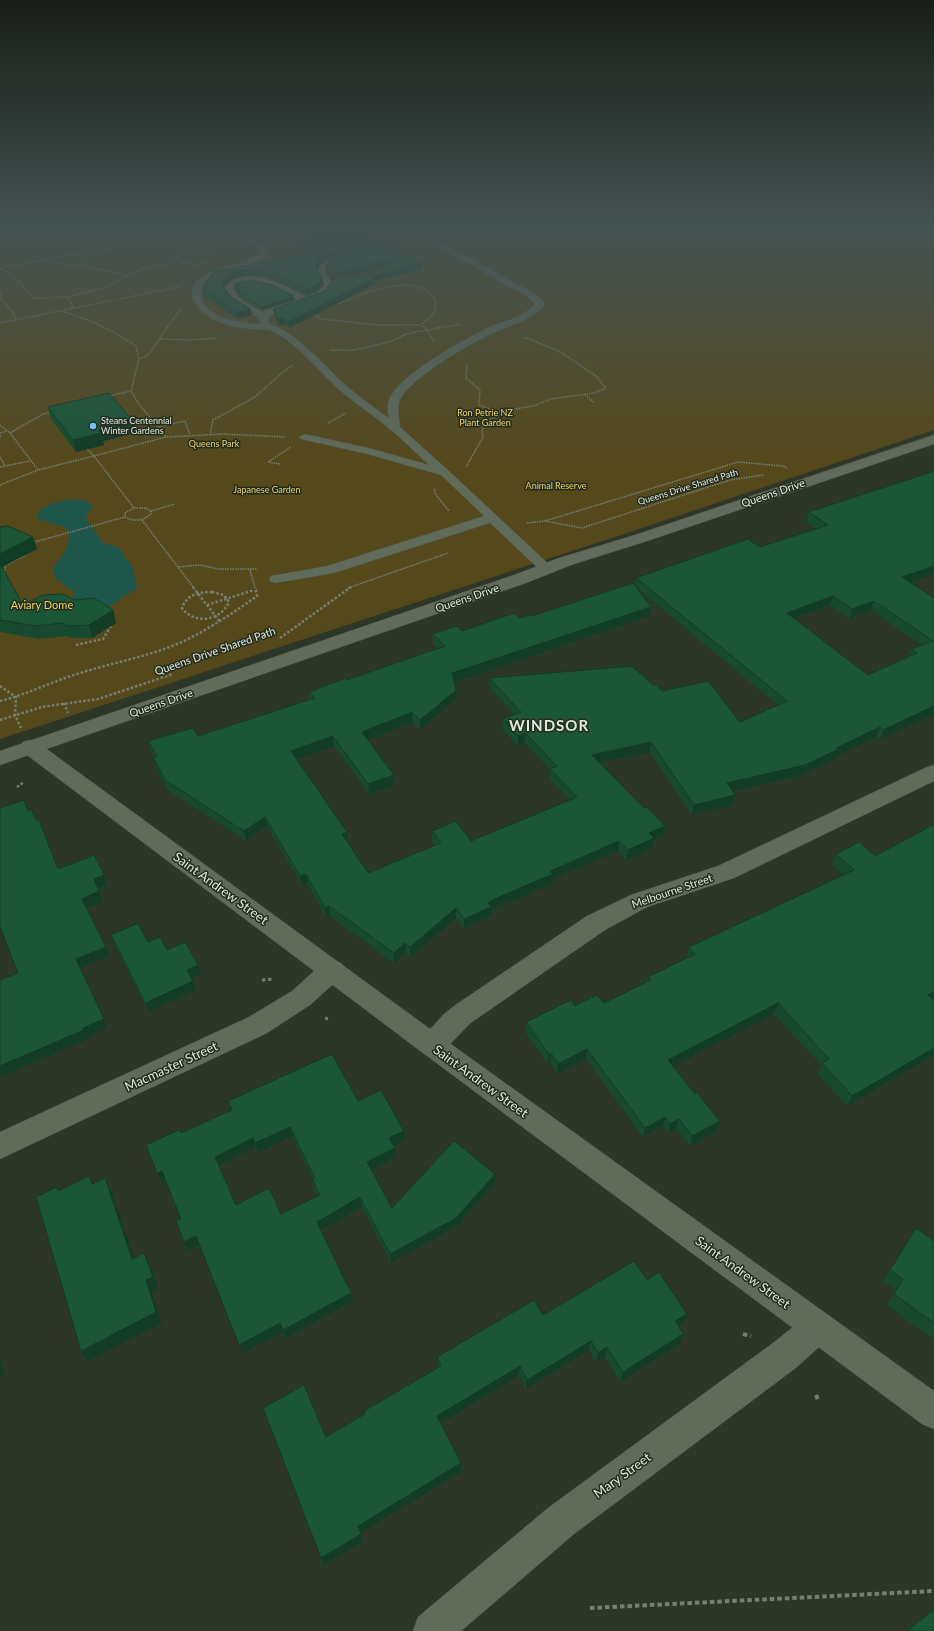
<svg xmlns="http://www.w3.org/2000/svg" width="934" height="1631" viewBox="0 0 934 1631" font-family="Lato,sans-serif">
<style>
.green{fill:#55491c}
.water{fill:#1f564b}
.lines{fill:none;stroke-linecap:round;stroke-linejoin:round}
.service-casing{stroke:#4a5346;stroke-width:1}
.minor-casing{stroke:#4a5346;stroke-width:1}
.tertiary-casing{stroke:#4a5346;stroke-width:1}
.secondary-casing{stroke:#4a5346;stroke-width:1}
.path-far3{stroke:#757f72;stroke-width:1.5;stroke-dasharray:1.5 1;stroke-linecap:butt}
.path-far2{stroke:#757f72;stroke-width:2.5;stroke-dasharray:2.5 2;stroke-linecap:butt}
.path-far1{stroke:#757f72;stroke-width:3;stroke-dasharray:3.5 2.5;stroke-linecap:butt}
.path{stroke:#757f72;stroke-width:4;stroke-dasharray:4.5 3;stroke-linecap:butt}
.service{fill:#606b5a;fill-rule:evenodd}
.minor{fill:#606b5a;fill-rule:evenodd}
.tertiary{fill:#606b5a;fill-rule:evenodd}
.secondary{fill:#606b5a;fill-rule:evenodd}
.wall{fill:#174a2f;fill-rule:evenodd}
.shaded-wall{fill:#133c26}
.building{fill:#1b5637;stroke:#133c26;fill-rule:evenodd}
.poi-dot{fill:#73c1f5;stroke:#232d1e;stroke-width:1.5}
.labels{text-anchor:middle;stroke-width:3;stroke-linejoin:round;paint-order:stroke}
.far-park-label{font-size:9px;fill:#eed165;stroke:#232d1e}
.far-poi-label{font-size:9px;fill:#e1e8de;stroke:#232d1e;text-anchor:start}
.far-street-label{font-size:9px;fill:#e1e8de;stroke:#232d1e}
.street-label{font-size:11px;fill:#e1e8de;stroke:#232d1e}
.park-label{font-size:11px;fill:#eed165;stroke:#232d1e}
.near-street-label{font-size:13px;fill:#e1e8de;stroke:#232d1e}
.district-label{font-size:15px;font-weight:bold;letter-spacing:1px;fill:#e1e8de;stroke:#232d1e}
</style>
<rect width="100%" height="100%" fill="#2c3728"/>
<path class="green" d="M0,230H934V430L621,535L0,739Z"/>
<path class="water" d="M66,500H83L93,506L85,517L103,543L118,547L133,568L137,588L106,609L72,602L74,592L55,578L53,567L66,550L70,535L65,527L38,519L37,512L48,505Z"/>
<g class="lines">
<defs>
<path id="service" d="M407,230H417L534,293L546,304C533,320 513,324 496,332C474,341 405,380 399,403C397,410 400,420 400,427L449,471L553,568L551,571H541L490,523L334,573L276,583L271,582L269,579L271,576L327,566L484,516L441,475L367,454L301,439L299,437L305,434L373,449L429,465C416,453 404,441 391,430C373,415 353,402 336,387C318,370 294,341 272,331C267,329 259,330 254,329C234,328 216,324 200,310C196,306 191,298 192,292C193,268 243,268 259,252L257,247L244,242V238H250L264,244L267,252C253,270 227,271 207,280C202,285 200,289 201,296C207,320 240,323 260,324L259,318L233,302L226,294L224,288C243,263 286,285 306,297L317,293L325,285L317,273C319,258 337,259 349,255L352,256L353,258L352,260L328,266L325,273L333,285C323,304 294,306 275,313L269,316L268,320L270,325C291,327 326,367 342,382C357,395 373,407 389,418C388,414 387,407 388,403C395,376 462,341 487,328C498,323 513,320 523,313C528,311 532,307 535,304L528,297ZM253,282L273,287L298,300L277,306L262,312C252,307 236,299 233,288L241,284Z"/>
<path id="minor" d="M934,765V781L734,878L647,907L605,930L472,1022C463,1029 441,1057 432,1056C429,1056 425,1054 423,1053L419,1045L423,1037L444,1014L454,1006L587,916L631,895L718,866L927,767Z
M332,960L341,963L345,970L341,977L310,1005L267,1033L0,1159V1132L249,1017L292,991L323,963Z
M818,1311L829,1316L834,1327L829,1338L797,1367L574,1534L461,1631H413L418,1617L548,1508L773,1343L807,1316Z"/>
<path id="tertiary" d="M30,740L37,742L441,1037L934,1391V1429L922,1424L423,1053L23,752L20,747L23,742Z"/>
<path id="secondary" d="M934,435V444L647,541L571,565L526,583L0,765V751L514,575L559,558L635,535Z"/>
</defs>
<use href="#service" class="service-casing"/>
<use href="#minor" class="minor-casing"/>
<use href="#tertiary" class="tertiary-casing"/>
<use href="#secondary" class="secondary-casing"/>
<path class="path-far3" d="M189,234L231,238
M0,242L63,230
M188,251H206L214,256C205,266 188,266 176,260V257Z
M207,251L231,244
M73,255L87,259L85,265
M44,259L60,264L85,265L96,269L127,275L148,267L177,261
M0,268L83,252L152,243L189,234L173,230
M0,269L13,275L34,298L67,297
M0,293L2,299L0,300
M2,299L18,320
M74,308L67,297L107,287L127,275
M61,311C89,319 112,330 136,346L139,359L131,391L139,404L166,437
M315,315L321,319L378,325H421
M0,323L178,287
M160,339L189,340L217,338
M434,341L427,330L461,324
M330,350H353L373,346L392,341L406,334L427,330L421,325C428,319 439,311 435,300C421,269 359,295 338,304
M139,359L148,355L181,308
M585,395L595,403
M109,396L131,391
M487,421L498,415L497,412L533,406L551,399L594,393L604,389L605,387L596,376L559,351L524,337
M328,423L346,413
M0,425L10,433L38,470L94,456L134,508
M158,427L185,421L190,435
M0,433L7,431
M10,433L43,414L52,412
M0,435V438
M210,435L213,420L255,397L283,372L293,365
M87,449L94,456L166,437L223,434L285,437
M0,457L5,466
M280,464L268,462L291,447
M0,467L30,461
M466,467L483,437L482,431L490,409L479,405L480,390L466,378L467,364
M0,485L38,470
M434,489L436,495L449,511
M134,508H146L151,511V514C143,521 134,522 125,517V513Z
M151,511L175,504
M142,520L194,588
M545,521L738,462L783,466L787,468
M527,523L545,521L582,528L730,480L764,475
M31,543L125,517
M178,567L200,565L218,569H257
M250,570L255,588
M4,573L6,565L26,555V553
M348,588L448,553"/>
<path class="path-far2" d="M193,587L220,622
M212,592L224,595L229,602C221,621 194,625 182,608C187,594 199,592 212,592Z
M207,605L254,590
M280,638L351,587
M76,645L103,639L112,624
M0,686L16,697L15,715L21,728
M0,701C25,695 49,683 74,675C110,663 148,657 182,642C209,629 233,613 257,596L255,587
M64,703L68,713
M0,720L42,707L98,699L173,674
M17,787L24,782"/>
<path class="path-far1" d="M262,980L273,979
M326,1017L327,1020"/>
<path class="path" d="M743,1334L751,1336
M816,1395L818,1400
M590,1608L934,1591"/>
<use href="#service" class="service"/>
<use href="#minor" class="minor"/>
<use href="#tertiary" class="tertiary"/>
<use href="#secondary" class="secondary"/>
</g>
<path class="wall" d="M330,230L422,263V269L375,281V284L289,328L285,324L279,325L274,315L273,309L394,267L391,266L332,280L327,273L326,267L351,256L349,254L329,258L320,264L317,270L323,279V285L316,292L306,295L288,286L265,277L253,275L242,276L231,280L224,288L231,297L252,315L238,319L204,296L203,289L212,273L315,253L298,247L297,241Z
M234,285L294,296V300L262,310L242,298L235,289Z
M48,407L136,433L103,441L104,445L76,452L51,419Z
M934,471L910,582L934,598V714L880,740L876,737L837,756L836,759L802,775L732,791L735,795L733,805L692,815L650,752L600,763L644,808L665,826L664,836L654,840L652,848L626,860L618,851L553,879V884L501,906L491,911V916L464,928L456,918L411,957L406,953L394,963L330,916L326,917L307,883L302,885L267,826L246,841L168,790L156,767L153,757H154L151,751L148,741L198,736L310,699L309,692L347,680L438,649L433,644V634L462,631L532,616L635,587L636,578L760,547L817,529L806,522L809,512ZM637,588L778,705L740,722L662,691L654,686L489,678V687L514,714L503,719L502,729L518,746L525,743L550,770V779L570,800L471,841L432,831V841L436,845L368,873L348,842L297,759L334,746L369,794L394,785L368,740L413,722L420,730L456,699V690L454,682L650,616ZM830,605L849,619L871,610L922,645L911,649L908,657L868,675L794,619Z
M0,527L33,537L37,549L2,567L23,605L75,600L113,610L116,623L92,638H71L67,636L39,639L0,632Z
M859,842L934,1055L847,1106L818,1074L821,1065L774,1014L673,1066L695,1094L720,1121L717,1131L690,1146L676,1129L668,1133L663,1126L643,1137L586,1059L557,1074L550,1063L548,1064L525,1032L526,1022L575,1006L604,1003L647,982L648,977L687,958V957L689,947L844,875L832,864L836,854Z
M111,935L148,942L167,950L201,974L192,978L196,990L148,1012L114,944Z
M228,1101H358L404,1131L405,1140L394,1146L395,1148L396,1157L372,1170L392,1208L495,1183L456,1227L391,1263L362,1207L321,1230L351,1293L353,1301L286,1338L283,1332L242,1353L199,1245L187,1251L181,1219L165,1180L161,1182L181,1133L231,1111ZM292,1136L313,1179H312L314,1189L318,1196L281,1214L236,1205L219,1166L255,1147L258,1153Z
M916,1228L934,1241V1340L887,1305L896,1290L883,1281Z
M647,1280L683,1324L678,1327L680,1344L620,1382L605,1357L596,1362L589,1350L526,1389L519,1375L441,1423L461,1463V1472L360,1533L363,1541L324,1565L326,1437L364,1415V1411L438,1368L437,1357L543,1315Z
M934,1608V1631H906Z"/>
<path class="shaded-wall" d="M348,248L349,254L329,258L320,264L316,273L315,266L319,257L328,252Z
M390,259L391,266L332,280L331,274Z
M422,263V269L375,281V284L289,328L288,322L371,276Z
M241,270L242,276L231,280L223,288L222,282L230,273Z
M323,279V285L316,292L306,295V289Z
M294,296V300L262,310V307Z
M251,309L252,315L238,319L237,312Z
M284,318L285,324L279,325L278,319Z
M133,421L136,433L103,441L104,445L76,452L73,440L99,430Z
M33,537L37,549L0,568V554Z
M934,566V574L899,587L902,577Z
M833,596L830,605L784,622L787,613Z
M874,601L871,610L849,619L852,609Z
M651,607L650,616L452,683V673Z
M113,610L116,623L92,638L89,625Z
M456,690V699L420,730V720Z
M934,706V714L880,740L883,730Z
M412,712L413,722L363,742L362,732Z
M880,727L876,737L837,756L836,759L802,775L725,793L727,783L836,748Z
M525,733V743L518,746V736Z
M333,736L334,746L293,761L291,751Z
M651,742L650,752L591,765L592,755Z
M394,775V785L369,794L368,784Z
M735,795L733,805L692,815L694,805Z
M265,817L267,826L246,841L244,831Z
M665,826L664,836L654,840L652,848L626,860L628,850L649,833Z
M347,832L348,842L342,834Z
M619,841L618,851L553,879V884L501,906L491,911V916L464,928V919L488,903L550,871Z
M306,874L307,883L302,885L300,876Z
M104,875L107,885L97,889L94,879Z
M99,891L103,901L86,908L82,899Z
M329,906L330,916L326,917L325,908Z
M456,908V918L411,957L410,947Z
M405,943L406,953L394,963V953Z
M106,947L109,956L80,968L76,959Z
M198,965L201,974L190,979L187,970Z
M193,981L196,990L148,1012L145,1003Z
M934,992V1000L928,995Z
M778,1003L774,1014L666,1070L668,1060Z
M104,1019L107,1028L87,1037L83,1028Z
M84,1030L88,1039L0,1077V1066Z
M934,1048V1055L847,1106L852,1096Z
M587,1049L586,1059L557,1074L558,1064Z
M551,1053L550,1063L548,1064L549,1054Z
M665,1117L663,1126L643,1137L645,1128Z
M679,1119L676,1129L668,1133L670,1124Z
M720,1121L717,1131L690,1146L692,1136Z
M290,1127L292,1136L258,1153L255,1143Z
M404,1131L405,1140L390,1148L389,1138Z
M253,1138L255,1147L218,1166L215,1157Z
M395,1148L396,1157L369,1171L367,1162Z
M162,1171L166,1180L161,1182L157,1173Z
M495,1174V1183L456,1227L391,1263L390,1254Z
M105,1178L111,1191L138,1270L132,1259Z
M360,1197L362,1207L319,1231L317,1222Z
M196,1236L199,1245L187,1251L184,1242Z
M144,1253L150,1264L158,1288L151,1291L162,1323L88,1361L81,1351L146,1280Z
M351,1293L353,1301L286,1338L283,1330Z
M687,1314L683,1324L671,1331L675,1321Z
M280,1323L283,1332L242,1353L239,1345Z
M683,1334L680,1344L620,1382L623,1372Z
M591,1341L589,1350L526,1389L527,1380Z
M607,1347L605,1357L596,1362L598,1353Z
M0,1355L5,1375L0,1377Z
M520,1366L519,1375L438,1425L437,1416Z
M461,1463V1472L360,1533L358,1526Z
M361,1534L363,1541L324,1565L321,1558Z"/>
<path class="building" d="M330,230H347L361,235L366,234L422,263L371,276L375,278L288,322L284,318L278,319L273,309L323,292L332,282L394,267L396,265L395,261L390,259L331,274L326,267L329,261L352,255L354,252L348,248L328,252L319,257L315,266L323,279L316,285L306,289L287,279L264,271L252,269L241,270L230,273L222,282L224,289L231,297L251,309L237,312L203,289L212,273L222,270L326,251L297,241Z
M252,280L272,285L294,296L262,307L241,294L234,285L241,282Z
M109,393L133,421L99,430L101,433L73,440L48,407Z
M934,471V566L902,577L934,598V706L883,730L880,727L836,748L839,749L805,765L727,783L735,795L694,805L651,742L592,755L644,808L647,807L665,826L649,833L654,838L628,850L619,841L550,871L553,874L501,896L488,903L491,907L464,919L456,908L410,947L405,943L394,953L329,906L325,908L306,874L300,876L265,817L244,831L165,780L153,757L157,756L148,741L193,728L198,736L315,698L309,692L346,678L347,680L445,646L433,634L457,626L462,631L514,613L519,618L530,615L532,616L633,583L651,607L452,673L456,690L420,720L412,712L362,732L394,775L368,784L333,736L291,751L347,832L342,834L368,873L441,843L432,831L456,821L471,841L577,797L550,769L557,766L525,733L518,736L503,719L521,712L489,678L632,666L654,686L656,685L662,691L708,681L740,722L787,701L636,578L748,539L760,547L828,525L809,512ZM833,596L852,609L874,601L933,641L911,649L917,653L868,675L787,613Z
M8,526L33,537L0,554V527Z
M0,563L23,605L43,595L63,594L75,600L94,598L113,610L89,625L67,626L63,623L35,626L0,620Z
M24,800L28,811L31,809L36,820H39L58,869L94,855L104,875L94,879L99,891L82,899L106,947L76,959L104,1019L83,1028L84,1030L0,1066V980L18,973L0,927V808Z
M933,825L934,826V992L928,995L934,1000V1048L852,1096L822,1063L829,1059L778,1003L668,1060L695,1094L697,1093L720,1121L692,1136L679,1119L670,1124L665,1117L645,1128L587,1049L558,1064L551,1053L549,1054L526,1022L571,1000L575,1006L597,995L604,1003L651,980L648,977L695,954L689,947L854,870L836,854L859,842L875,856Z
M138,923L148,942L160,937L167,950L185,942L198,965L187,970L193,981L145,1003L111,935Z
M332,1054L358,1101L381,1090L404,1131L389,1138L395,1148L367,1162L392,1208L454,1141L495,1174L456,1218L390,1254L360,1197L317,1222L351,1293L283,1330L280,1323L239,1345L196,1236L184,1242L176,1221L181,1219L162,1171L157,1173L146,1145L179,1130L181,1133L232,1110L228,1101ZM290,1127L315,1178L312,1179L320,1195L281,1214L269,1188L236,1205L215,1157L253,1138L255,1143Z
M89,1176L92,1184L105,1178L132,1259L144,1253L153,1277L146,1280L156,1312L81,1351L36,1197L57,1187L58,1191Z
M916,1228L934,1241V1323L894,1294L903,1279L890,1270Z
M634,1261L647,1280L659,1272L687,1314L675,1321L683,1334L623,1372L607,1347L598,1353L591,1341L527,1380L520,1366L437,1416L461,1463L358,1526L361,1534L321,1558L263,1408L304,1385L326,1437L365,1414L364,1411L441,1366L437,1357L534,1300L543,1315Z
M934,1610V1631H907Z"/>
<linearGradient id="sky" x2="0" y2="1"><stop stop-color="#181e16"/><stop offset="0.5" stop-color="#455353"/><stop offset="1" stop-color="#455353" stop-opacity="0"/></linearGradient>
<rect width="934" height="458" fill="url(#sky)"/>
<circle class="poi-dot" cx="93" cy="426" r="4"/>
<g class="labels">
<g class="far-park-label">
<text x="485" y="416">Ron Petrie NZ<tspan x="485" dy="10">Plant Garden</tspan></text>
<text x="214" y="447">Queens Park</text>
<text x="556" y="489">Animal Reserve</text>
<text x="267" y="493">Japanese Garden</text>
</g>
<g class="far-poi-label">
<text x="101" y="424">Steans Centennial<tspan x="101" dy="10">Winter Gardens</tspan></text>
</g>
<g class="far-street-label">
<text transform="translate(688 487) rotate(-17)" y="3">Queens Drive Shared Path</text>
</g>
<g class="street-label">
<text transform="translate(773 493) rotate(-19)" y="4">Queens Drive</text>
<text transform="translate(467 598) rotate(-19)" y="4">Queens Drive</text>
<text transform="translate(215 651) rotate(-19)" y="4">Queens Drive Shared Path</text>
<text transform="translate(161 703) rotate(-19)" y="4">Queens Drive</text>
<text transform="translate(672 891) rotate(-19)" y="4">Melbourne Street</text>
</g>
<g class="park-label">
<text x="42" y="609">Aviary Dome</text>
</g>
<g class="near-street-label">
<text transform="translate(221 888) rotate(36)" y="5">Saint Andrew Street</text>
<text transform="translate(171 1066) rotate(-25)" y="5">Macmaster Street</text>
<text transform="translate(481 1081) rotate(36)" y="5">Saint Andrew Street</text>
<text transform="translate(743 1272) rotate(36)" y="5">Saint Andrew Street</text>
<text transform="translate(622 1475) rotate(-36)" y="5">Mary Street</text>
</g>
<g class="district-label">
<text x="549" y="731">WINDSOR</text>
</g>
</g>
</svg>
